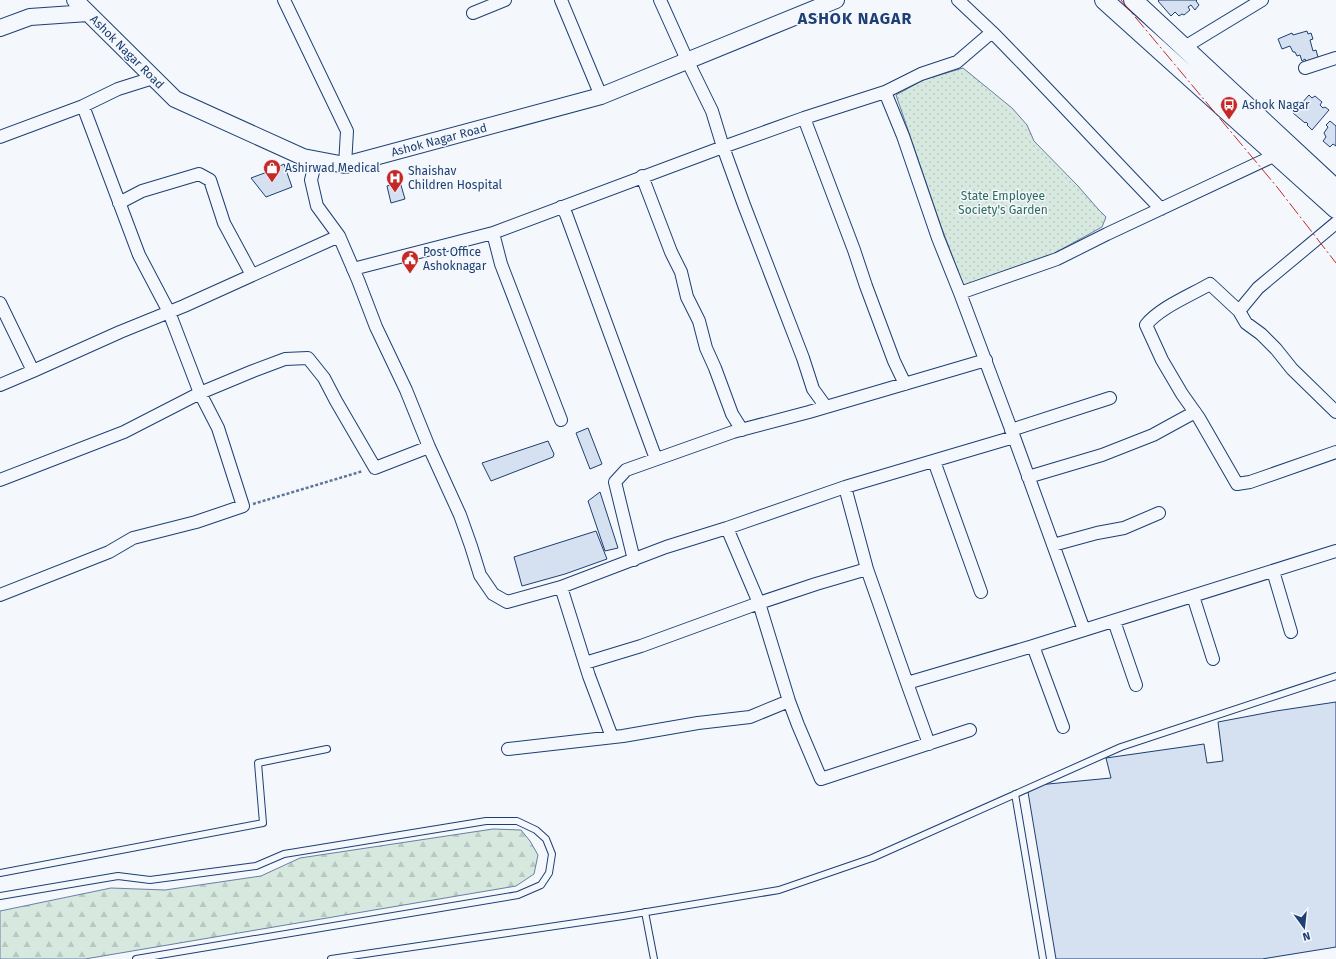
<svg xmlns="http://www.w3.org/2000/svg" width="1336" height="959" viewBox="0 0 1336 959" font-family="'Fira Sans',sans-serif">
<style>
.grass{fill:url(#grass-dots);stroke:#687fa3}
.forest{fill:url(#forest-firs);stroke:#687fa3}
.building{fill:#d5e0f0;stroke:#1d3f73}
.lines{fill:none;stroke-linecap:round;stroke-linejoin:round}
.lane-casing{stroke:#1d3f73;stroke-width:8}
.street-casing{stroke:#1d3f73;stroke-width:14}
.secondary-casing{stroke:#1d3f73;stroke-width:18}
.primary-casing{stroke:#1d3f73;stroke-width:20}
.path{stroke:#5e769c;stroke-width:2.5;stroke-dasharray:3 2;stroke-linecap:butt}
.lane{stroke:#f4f7fb;stroke-width:6}
.street{stroke:#f4f7fb;stroke-width:12}
.secondary{stroke:#f4f7fb;stroke-width:16}
.primary{stroke:#f4f7fb;stroke-width:18}
.power{stroke:#c62828;stroke-width:1;stroke-dasharray:14 3 2 3;stroke-linecap:butt}
.labels{text-anchor:middle;stroke-width:3;stroke-linejoin:round;paint-order:stroke}
.street-label{font-size:12px;fill:#1d3f73;stroke:#f4f7fb}
.poi-label{font-size:12px;fill:#1d3f73;stroke:#f4f7fb;text-anchor:start}
.park-label{font-size:12px;fill:#2c6c60;stroke:#f4f7fb}
.district-label{font-size:16px;font-weight:bold;letter-spacing:1px;fill:#1d3f73;stroke:#f4f7fb}
</style>
<defs>
<pattern id="grass-dots" width="8" height="8" patternUnits="userSpaceOnUse"><rect width="8" height="8" fill="#d7e8df"/><path d="M2 2h.1M6 6h.1" fill="none" stroke="#b8c8c3" stroke-width="1.8" stroke-linecap="round"/></pattern>
<pattern id="forest-firs" width="22" height="20" patternUnits="userSpaceOnUse"><rect width="22" height="20" fill="#d7e8df"/><path d="M5 1l3.5 6h-7zM16 11l3.5 6h-7z" fill="#b8c8c3"/></pattern>
</defs>
<rect width="100%" height="100%" fill="#f4f7fb"/>
<path class="grass" d="M963,68L1012,108L1027,125L1034,141L1078,186L1098,209L1106,217L1102,227L1053,254L964,287L941,226L896,95L923,80Z"/>
<path class="forest" d="M493,829L521,830L530,841L538,855L534,874L516,886L85,959H0V911L111,888L165,890L261,876L300,858Z"/>
<path class="building" d="M1159,0H1197L1196,1L1199,5L1195,10L1191,5L1188,7L1190,10L1184,15L1182,14L1179,16L1175,12L1171,16L1158,1Z
M1307,31L1308,34L1311,33L1313,39L1310,40L1313,51L1316,50L1319,61L1307,65L1305,59L1302,61L1300,55L1297,56L1295,52H1293L1290,46L1282,49L1278,39L1292,33L1293,35Z
M1309,95L1312,98L1315,96L1322,102L1320,105L1323,108L1325,107L1329,110L1312,130L1307,125L1308,124L1306,122L1305,123L1293,113Z
M1330,121L1336,126V146L1333,144L1330,147L1323,141L1326,137L1324,133L1328,127L1326,125Z
M284,164L292,187L266,197L251,178L270,171Z
M400,182L405,199L391,203L387,186Z
M588,428L602,464L590,469L576,433Z
M548,441L554,454L553,457L491,481L482,463Z
M600,492L618,548L605,551L588,501Z
M596,531L607,559L565,574L522,586L514,557Z
M1336,702V947L1262,959H1056L1027,786L1111,778L1106,758L1204,744L1207,763L1223,761L1218,722L1276,711Z"/>
<g class="lines">
<defs>
<path id="lane" d="M1015,794L1043,959
M0,873L263,823L258,763L327,749
M0,896L118,876L150,880L256,866L284,854L486,821H517L536,830L546,839L552,854L549,873L541,885L518,895L136,959
M645,912L654,959
M331,959L623,916L779,890L872,858L1121,747L1336,676"/>
<path id="street" d="M284,0L347,131L345,165
M561,0L601,96
M660,0L687,60L712,111L723,147L744,205L803,358L813,389L826,407
M958,0L992,32L957,62L921,74L885,92L903,136L938,238L960,293L1014,437
M473,13L505,0
M992,32C1049,90 1104,150 1161,209
M1183,48L1262,0
M1305,68L1336,58
M804,118L854,250L866,286L894,361L905,384
M0,137L83,106L118,89L153,78
M316,160L311,180L317,206L339,236L358,280L376,327L406,390L429,447L460,515L471,546L480,575L493,594L507,602L561,587
M642,176L671,252L681,272L687,297L699,321L706,348L715,368L732,414L742,430
M119,203L142,191L199,174L210,180L224,223L252,275
M561,207L566,214L656,459
M493,233L501,264L561,420
M353,269L493,233L723,147L804,118L885,92
M960,293L1057,259L1107,234L1282,152
M0,303L33,371L120,332L184,306L339,236
M1239,311L1258,288L1336,223
M0,385L33,371
M1336,412L1292,369L1276,349L1261,334L1246,323L1239,311L1210,284C1191,295 1159,308 1146,325L1162,360L1182,394L1199,418L1237,484L1250,482L1336,452
M1011,430L1110,398
M934,461L981,592
M1028,477L1102,455L1153,435L1195,412
M0,480L124,432L200,393L253,371L285,359L308,358L324,378L336,401L375,468L429,447
M845,487L867,569
M1053,545L1097,533L1124,528L1159,513
M634,560L615,482L626,470L733,432L809,412L986,360
M1273,571L1291,632
M0,595L109,552L133,538L196,522L243,506L218,428L200,393L169,312L139,255L83,106
M1193,596L1213,659
M1114,621L1136,685
M585,663L641,646L759,603L727,528L845,487L1014,437L1084,630
M907,683L1033,646
M1063,727L1033,646L1336,551
M612,737L589,676L561,587L666,547L727,528
M929,744L907,683L867,569L816,584L759,603L789,701L798,725L821,779L970,730
M508,749L623,736L698,723L750,717L789,701"/>
<path id="secondary" d="M75,0L175,99L303,157L345,165L601,96L836,0
M0,28L30,17L88,13"/>
<path id="primary" d="M1104,0L1336,209
M1133,0L1336,189"/>
</defs>
<use href="#lane" class="lane-casing"/>
<use href="#street" class="street-casing"/>
<use href="#secondary" class="secondary-casing"/>
<use href="#primary" class="primary-casing"/>
<path class="path" d="M253,504L363,471"/>
<use href="#lane" class="lane"/>
<use href="#street" class="street"/>
<use href="#secondary" class="secondary"/>
<use href="#primary" class="primary"/>
<path class="power" d="M1121,0L1277,187L1336,263"/>
</g>
<defs>
<symbol id="bus-pin" viewBox="-11 -11 22 30"><path d="M0 17L-7.5 6A9.5 9.5 0 1 1 7.5 6Z" fill="#c62828" stroke="#f4f7fb"/><path d="M-5-6H5V4H4V6H2V4H-2V6H-4V4H-5ZM-3.5-4V0h7V-4ZM-3.5 1.2v1.5H-2V1.2ZM2 1.2v1.5H3.5V1.2Z" fill="#fff"/></symbol>
<symbol id="shop-pin" viewBox="-11 -11 22 30"><path d="M0 17L-7.5 6A9.5 9.5 0 1 1 7.5 6Z" fill="#c62828" stroke="#f4f7fb"/><path d="M-5-2.5h2.3a2.7 3.5 0 0 1 5.4 0H5L5.5 6h-11ZM-1.5-2.5h3a1.5 2.3 0 0 0-3 0Z" fill="#fff"/></symbol>
<symbol id="hospital-pin" viewBox="-11 -11 22 30"><path d="M0 17L-7.5 6A9.5 9.5 0 1 1 7.5 6Z" fill="#c62828" stroke="#f4f7fb"/><path d="M-5-5h3v3.5h4V-5h3V5h-3V1.5h-4V5h-3Z" fill="#fff"/></symbol>
<symbol id="civic-pin" viewBox="-11 -11 22 30"><path d="M0 17L-7.5 6A9.5 9.5 0 1 1 7.5 6Z" fill="#c62828" stroke="#f4f7fb"/><path d="M-.6-6.5H3V-4.5H.6V-3L4-1V1h2V6H-6V1h2V-1L-.6-3ZM-1.2 2.5V6h2.4V2.5Z" fill="#fff"/></symbol>
</defs>
<g fill-rule="evenodd">
<use href="#bus-pin" x="1219" y="95" width="20" height="27"/>
<use href="#shop-pin" x="262" y="158" width="20" height="27"/>
<use href="#hospital-pin" x="385" y="168" width="20" height="27"/>
<use href="#civic-pin" x="400" y="249" width="20" height="27"/>
</g>
<g class="labels">
<g class="street-label">
<text transform="translate(127 52) rotate(45)" y="4">Ashok Nagar Road</text>
<text transform="translate(439 140) rotate(-15)" y="4">Ashok Nagar Road</text>
</g>
<g class="poi-label">
<text x="1242" y="109">Ashok Nagar</text>
<text x="285" y="172">Ashirwad Medical</text>
<text x="408" y="175">Shaishav<tspan x="408" dy="14">Children Hospital</tspan></text>
<text x="423" y="256">Post Office<tspan x="423" dy="14">Ashoknagar</tspan></text>
</g>
<g class="park-label">
<text x="1003" y="200">State Employee<tspan x="1003" dy="14">Society's Garden</tspan></text>
</g>
<g class="district-label">
<text x="855" y="24">ASHOK NAGAR</text>
</g>
</g>
<g transform="translate(1304 927) rotate(165)" stroke="#f4f7fb" stroke-width="3" paint-order="stroke">
<path d="M0-3L7 15L0 10L-7 15Z" fill="#1d3f73"/>
<text y="-6" font-size="11" font-weight="bold" text-anchor="middle" fill="#1d3f73">N</text>
</g>
</svg>
